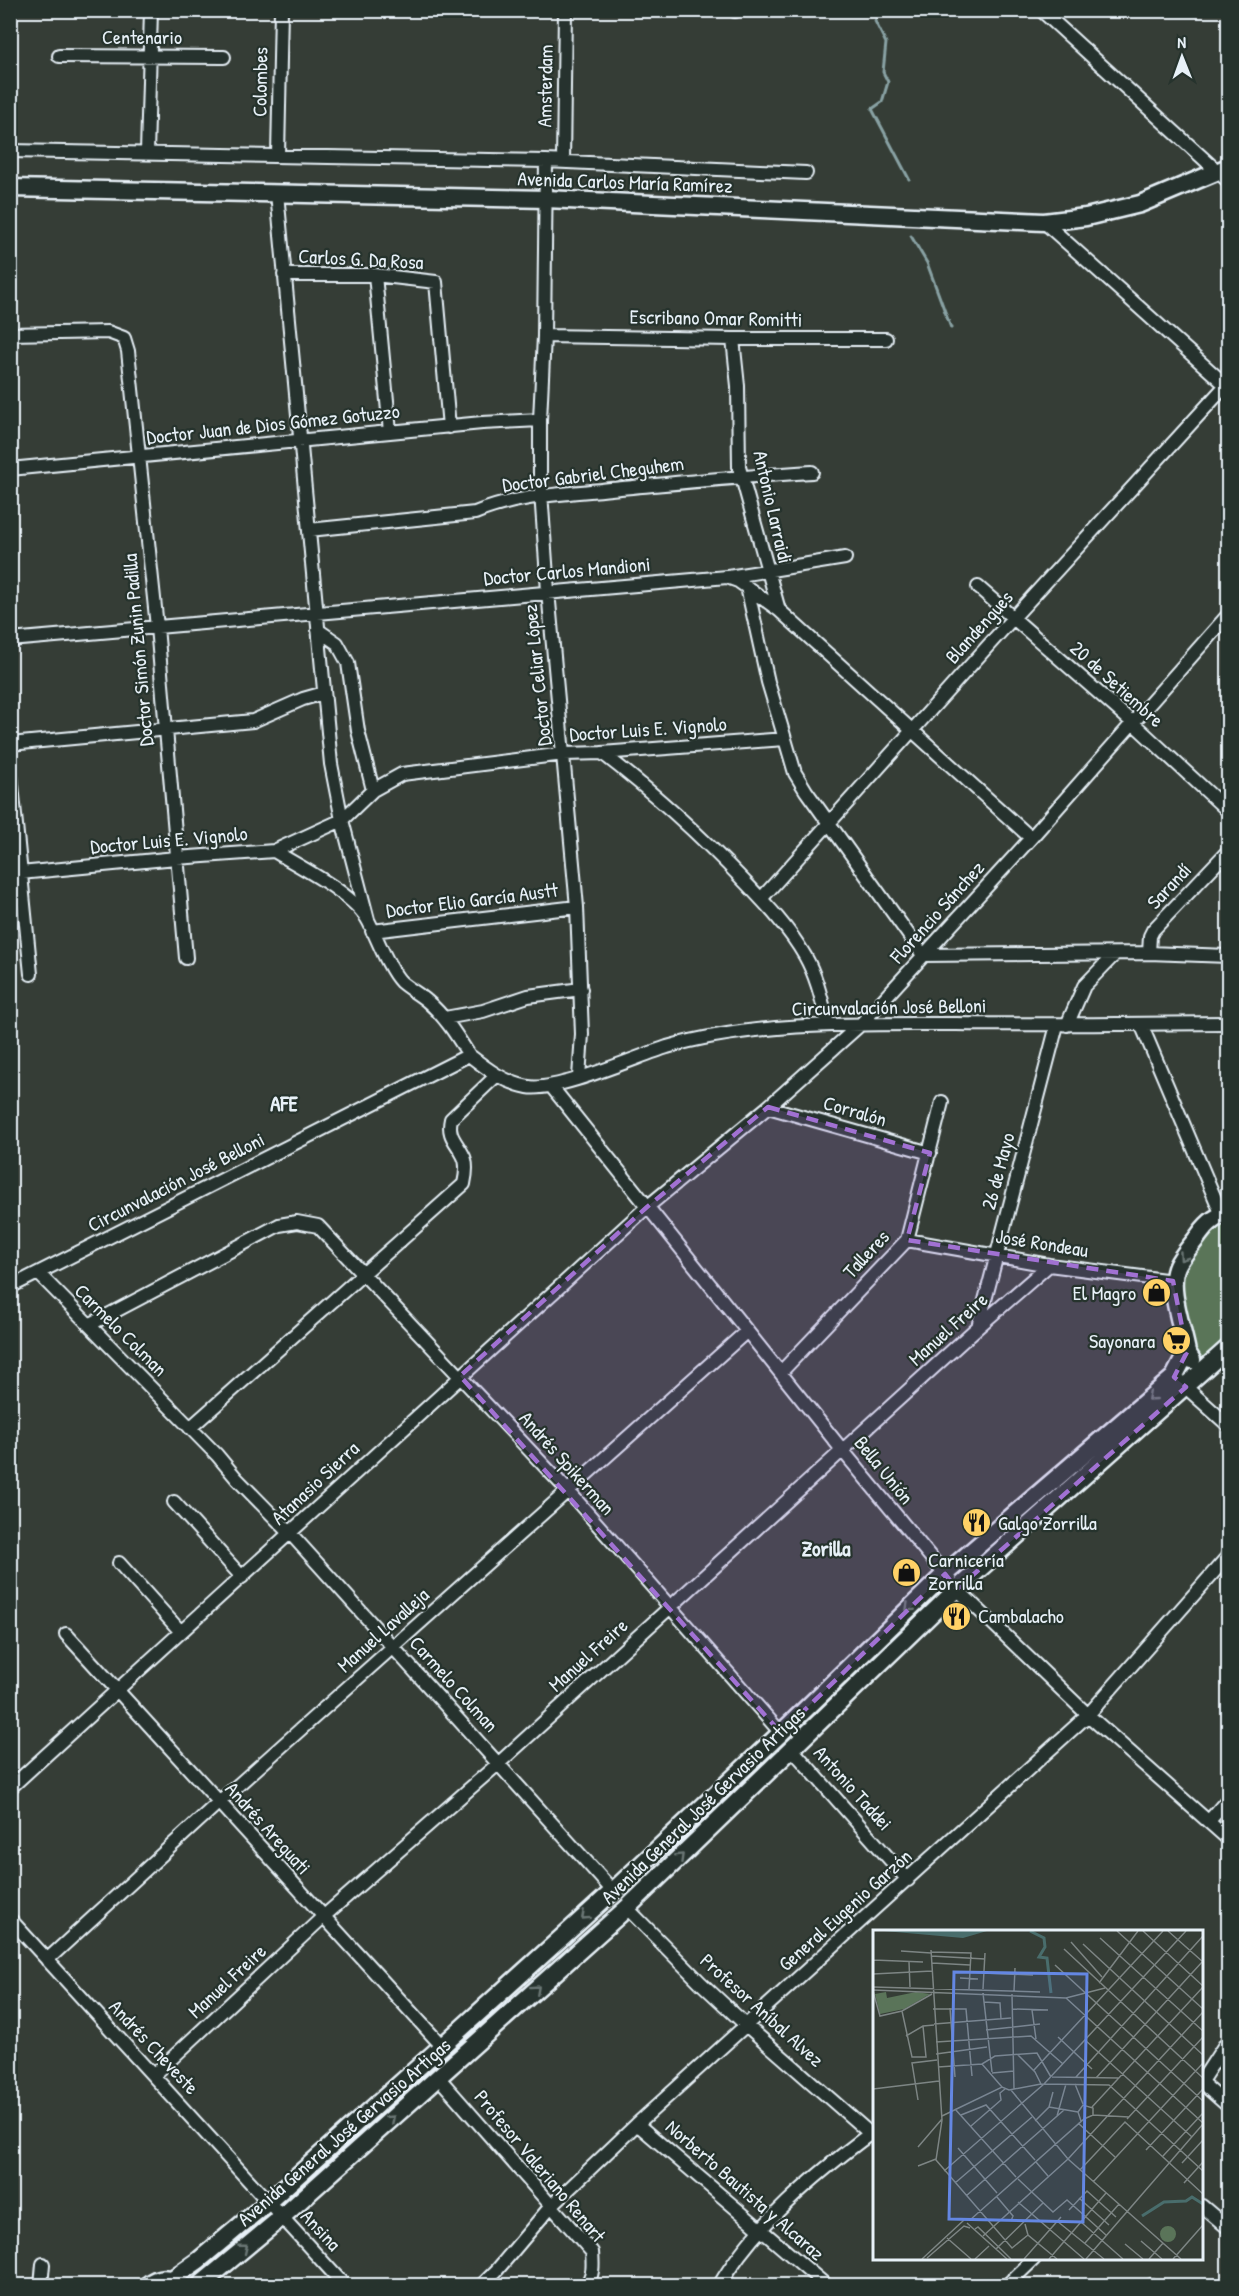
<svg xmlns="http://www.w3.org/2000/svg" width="1239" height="2296" viewBox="0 0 1239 2296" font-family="'Patrick Hand',sans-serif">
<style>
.green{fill:#5a7459;stroke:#a1b2a8;stroke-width:1.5}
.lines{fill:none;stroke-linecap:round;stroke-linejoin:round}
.stream{stroke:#89a2a4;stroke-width:3}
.street-casing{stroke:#e8f1f8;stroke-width:16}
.secondary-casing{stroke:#e8f1f8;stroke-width:21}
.street{stroke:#26332d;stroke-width:12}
.secondary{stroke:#26332d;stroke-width:16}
.oneway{stroke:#6a7674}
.marked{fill:#a171d3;fill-opacity:0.2;stroke:#a171d3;stroke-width:4.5;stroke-dasharray:12 8;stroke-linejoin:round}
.labels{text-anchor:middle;stroke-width:4.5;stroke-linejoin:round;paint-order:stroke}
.street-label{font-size:20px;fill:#e8f1f8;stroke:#26332d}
.poi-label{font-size:20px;fill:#e8f1f8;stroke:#26332d;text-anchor:start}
.neighbourhood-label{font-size:21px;font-weight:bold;fill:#e8f1f8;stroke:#26332d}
.inset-river{fill:none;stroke:#496d6c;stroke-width:3}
.inset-road{fill:none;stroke:#7d8584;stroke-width:1.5}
.view{fill:#6487e3;fill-opacity:0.15;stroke:#6487e3;stroke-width:3}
.inset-edge{fill:none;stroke:#e8f1f8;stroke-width:3}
</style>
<rect width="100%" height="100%" fill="#353d36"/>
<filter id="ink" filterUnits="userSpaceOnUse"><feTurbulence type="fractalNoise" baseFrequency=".0167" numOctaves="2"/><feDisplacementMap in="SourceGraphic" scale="12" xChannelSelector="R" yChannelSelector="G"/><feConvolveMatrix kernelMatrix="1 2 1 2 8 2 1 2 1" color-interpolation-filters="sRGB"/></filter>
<g filter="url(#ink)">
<path class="green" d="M1228,1221V1342L1202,1362L1198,1361L1180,1296C1178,1266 1203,1233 1228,1221Z"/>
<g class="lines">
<path class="stream" d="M880,10L875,21L886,43L883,72L888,82L882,102L872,109L909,179
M911,236L927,263L951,328"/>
<defs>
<path id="street" d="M734,10L735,11
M1041,10L1228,181
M59,56L224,57
M10,151L546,161L806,173
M147,153L151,10
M278,155L281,10
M546,161L544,336L540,420V478L548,591L577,907L582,1034L579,1077
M563,162L565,10
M277,193L331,764L342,820L368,920
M1044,222L1228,387
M284,275H375L436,282L449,427
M375,275L390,432
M10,334L108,332L124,338L128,351L157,627L186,958
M544,336L733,339H886
M733,339L738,386L739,467L779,610
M10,469L482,423L540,420
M309,530L475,513C518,495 566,494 611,489C678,483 745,476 812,472
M728,577L845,558
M747,587L768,682L785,739
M978,587L1133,723L1228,811
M318,630L337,643L348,663L358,731L373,790
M10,640L727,577L738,581L779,610L1031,838
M10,744L253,721L303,699L324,693
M602,753C653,792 701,836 745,882C766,904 789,928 805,956C817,977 822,1001 828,1025
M10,765L31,974
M274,851C300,867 355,894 369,922C377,938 389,970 401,982C409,989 419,994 427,1001C445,1016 457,1036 469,1055
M10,874L176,858L274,851L342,820L373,790L402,774L564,754L602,753L785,739L795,773L806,791L923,955
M761,899L1013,618L1228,383
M372,931L577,907
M1149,953L1150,936L1153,930L1228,851
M923,955L1149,953L1228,956
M445,1018L483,1011L528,996L581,989
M1141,1024L1222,1215
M1067,1025L1084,986L1114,955
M551,1086L843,1451L957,1589L1088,1715L1228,1839
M768,1107L930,1153
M907,1240L1049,1265L1173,1281
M39,1274L217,1455L237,1479L290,1533L613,1891
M10,1287L469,1055C487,1069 505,1083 528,1087C557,1092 636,1057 667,1047C757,1021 863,1024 956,1024C1047,1025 1138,1024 1228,1023
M89,1325L279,1225L297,1222L318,1226L569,1492L781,1733
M978,1327L1057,1025
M781,1372L907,1240L942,1102
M1179,1381L1228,1425
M190,1428L464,1184C466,1175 468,1163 463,1155C456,1141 447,1136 451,1119L496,1076
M174,1502L242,1577
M119,1563L181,1632
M66,1634L442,2046
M792,1749L908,1880
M10,1788L647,1207L768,1107L861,1024L1031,838L1228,615
M1209,1821L1228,1799
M627,1908L701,1983L747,2026L874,2137
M10,1919L345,2286
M47,1960L218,1803L747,1331
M154,2075L323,1917L499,1763L978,1327L1049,1265
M438,2077L592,2252C593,2264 594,2276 585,2286
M1202,2080L1228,2040
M1202,2083L1228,2106
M637,2124L827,2286
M1202,2206L1228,2228
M1151,2285L1152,2286
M41,2286L43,2264
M481,2286L497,2270L551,2206L637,2124L1088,1715L1228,1556
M719,2286C753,2226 816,2174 871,2133
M1006,2286L1034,2259"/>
<path id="secondary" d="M10,188L546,199L1044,222L1086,217L1140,204L1228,167
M1192,1360L1187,1352C1183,1328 1167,1288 1177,1266C1182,1255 1192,1245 1199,1235C1206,1225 1216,1215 1228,1214
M172,2279L199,2260L268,2202L442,2046L613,1891L781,1733L945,1574L1174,1377L1187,1352
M146,2286C158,2276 169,2276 181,2285
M199,2286L282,2217L627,1908L957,1589L1228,1348"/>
</defs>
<use href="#street" class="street-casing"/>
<use href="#secondary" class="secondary-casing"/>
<use href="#street" class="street"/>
<use href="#secondary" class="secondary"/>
</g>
<defs><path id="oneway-chevron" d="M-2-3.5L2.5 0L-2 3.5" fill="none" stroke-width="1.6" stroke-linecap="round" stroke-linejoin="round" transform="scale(1.5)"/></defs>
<g class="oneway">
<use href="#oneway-chevron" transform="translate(1183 1257) rotate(125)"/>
<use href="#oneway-chevron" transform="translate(1151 1397) rotate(139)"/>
<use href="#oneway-chevron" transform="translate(909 1608) rotate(136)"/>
<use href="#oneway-chevron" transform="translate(680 1857) rotate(-44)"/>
<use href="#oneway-chevron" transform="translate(585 1916) rotate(138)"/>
<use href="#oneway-chevron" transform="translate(536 1989) rotate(-42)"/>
<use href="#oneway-chevron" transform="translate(391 2119) rotate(-42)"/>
<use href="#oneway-chevron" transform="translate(244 2248) rotate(-39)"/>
</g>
</g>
<path class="marked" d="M768,1107L930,1153L907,1240L1173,1281L1187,1352L1174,1377L1186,1387L957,1589L945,1574L781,1733L460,1376L647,1207Z"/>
<defs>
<symbol id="shop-disc" viewBox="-11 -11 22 22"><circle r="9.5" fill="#ffd166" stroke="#26332d"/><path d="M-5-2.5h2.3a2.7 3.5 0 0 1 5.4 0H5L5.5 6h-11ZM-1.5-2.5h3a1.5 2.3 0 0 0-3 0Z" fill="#111"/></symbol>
<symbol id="supermarket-disc" viewBox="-11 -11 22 22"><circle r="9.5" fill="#ffd166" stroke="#26332d"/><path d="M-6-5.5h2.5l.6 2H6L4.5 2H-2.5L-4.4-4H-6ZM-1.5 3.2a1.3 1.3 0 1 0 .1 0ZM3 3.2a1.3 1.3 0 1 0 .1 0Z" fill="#111"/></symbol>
<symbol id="restaurant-disc" viewBox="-11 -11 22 22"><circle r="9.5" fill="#ffd166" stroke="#26332d"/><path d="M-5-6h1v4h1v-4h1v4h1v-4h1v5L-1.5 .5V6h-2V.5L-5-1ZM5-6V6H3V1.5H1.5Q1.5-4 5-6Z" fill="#111"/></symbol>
</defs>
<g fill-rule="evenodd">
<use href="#shop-disc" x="1140" y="1276" width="33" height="33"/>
<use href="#supermarket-disc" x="1160" y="1324" width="33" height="33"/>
<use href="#restaurant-disc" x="960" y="1506" width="33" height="33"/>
<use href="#shop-disc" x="890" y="1556" width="33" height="33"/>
<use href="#restaurant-disc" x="940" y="1600" width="33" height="33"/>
</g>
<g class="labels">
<g class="street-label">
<text x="142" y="44">Centenario</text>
<text transform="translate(260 82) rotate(-89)" y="7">Colombes</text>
<text transform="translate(545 86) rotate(-89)" y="7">Amsterdam</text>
<text transform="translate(625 182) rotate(2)" y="7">Avenida Carlos María Ramírez</text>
<text transform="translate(361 259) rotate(3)" y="7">Carlos G. Da Rosa</text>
<text transform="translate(716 318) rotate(1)" y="7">Escribano Omar Romitti</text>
<text transform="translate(273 424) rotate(-6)" y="7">Doctor Juan de Dios Gómez Gotuzzo</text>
<text transform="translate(593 474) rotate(-7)" y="7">Doctor Gabriel Cheguhem</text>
<text transform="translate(773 507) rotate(77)" y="7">Antonio Larraidi</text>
<text transform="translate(567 571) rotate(-5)" y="7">Doctor Carlos Mandioni</text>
<text transform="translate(979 627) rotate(-48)" y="7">Blandengues</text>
<text transform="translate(138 650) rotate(-95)" y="7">Doctor Simón Zunin Padilla</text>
<text transform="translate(537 675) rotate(-96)" y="7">Doctor Celiar López</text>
<text transform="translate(1117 684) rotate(42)" y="7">20 de Setiembre</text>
<text transform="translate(648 729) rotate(-4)" y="7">Doctor Luis E. Vignolo</text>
<text transform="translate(169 840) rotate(-5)" y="7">Doctor Luis E. Vignolo</text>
<text transform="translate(1169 886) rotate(-47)" y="7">Sarandí</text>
<text transform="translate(472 900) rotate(-7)" y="7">Doctor Elio García Austt</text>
<text transform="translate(937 912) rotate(-48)" y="7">Florencio Sánchez</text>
<text transform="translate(889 1007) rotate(-1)" y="7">Circunvalación José Belloni</text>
<text transform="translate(855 1111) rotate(16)" y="7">Corralón</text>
<text transform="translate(998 1171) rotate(-75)" y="7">26 de Mayo</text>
<text transform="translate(176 1182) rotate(-27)" y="7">Circunvalación José Belloni</text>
<text transform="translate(1042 1243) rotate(9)" y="7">José Rondeau</text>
<text transform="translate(866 1254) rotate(-47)" y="7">Talleres</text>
<text transform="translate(948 1329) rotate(-42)" y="7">Manuel Freire</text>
<text transform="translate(121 1330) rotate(45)" y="7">Carmelo Colman</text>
<text transform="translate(567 1463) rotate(48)" y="7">Andrés Spikerman</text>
<text transform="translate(884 1470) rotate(51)" y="7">Bella Unión</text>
<text transform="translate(315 1483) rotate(-43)" y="7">Atanasio Sierra</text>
<text transform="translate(383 1630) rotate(-42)" y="7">Manuel Lavalleja</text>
<text transform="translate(588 1655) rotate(-42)" y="7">Manuel Freire</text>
<text transform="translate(454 1684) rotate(48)" y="7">Carmelo Colman</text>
<text transform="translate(853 1788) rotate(48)" y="7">Antonio Taddei</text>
<text transform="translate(703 1805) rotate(-44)" y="7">Avenida General José Gervasio Artigas</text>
<text transform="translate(268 1828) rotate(48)" y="7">Andrés Areguati</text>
<text transform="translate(845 1910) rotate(-42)" y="7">General Eugenio Garzón</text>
<text transform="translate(227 1981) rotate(-43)" y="7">Manuel Freire</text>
<text transform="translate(762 2010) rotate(42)" y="7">Profesor Aníbal Alvez</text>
<text transform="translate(154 2047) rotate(47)" y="7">Andrés Cheveste</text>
<text transform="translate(344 2132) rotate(-41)" y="7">Avenida General José Gervasio Artigas</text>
<text transform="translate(540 2166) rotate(50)" y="7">Profesor Valeriano Renart</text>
<text transform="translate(745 2190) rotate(41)" y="7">Norberto Bautista y Alcaraz</text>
<text transform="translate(321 2230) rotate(47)" y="7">Ansina</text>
</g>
<g class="poi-label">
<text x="1136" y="1300" text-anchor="end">El Magro</text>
<text x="1155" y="1348" text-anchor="end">Sayonara</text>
<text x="998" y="1530">Galgo Zorrilla</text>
<text x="928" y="1567">Carnicería<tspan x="928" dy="23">Zorrilla</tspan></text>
<text x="978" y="1623">Cambalacho</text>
</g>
<g class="neighbourhood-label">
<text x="284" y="1111">AFE</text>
<text x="826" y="1556">Zorilla</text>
</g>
</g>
<g transform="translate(873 1930)">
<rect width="330" height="330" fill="#353d36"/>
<path d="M13,62L14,68L43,62L57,64L31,79L7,84L2,64ZM287 304a8 8 0 1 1 16 0a8 8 0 1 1-16 0Z" fill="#5a7459"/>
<path d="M11,1H114L90,8Z" fill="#496d6c"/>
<path class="inset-river" d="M157,1L171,8L172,17L166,27L174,28L178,63M269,286L291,272L313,271L319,267L330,274"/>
<path class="inset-road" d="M244,1L330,79M270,1L330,56M295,1L330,32M0,7V37M227,8L330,101M198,12L229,47M210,14L330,125M191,19L330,148M58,20L69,190L63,230L139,318L155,305M28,21L58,23M58,22L98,23L96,59M58,26L112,29M0,30L50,32M36,32L37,57M59,33L97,35M182,35L330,171M111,43L160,45M0,44L59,41M87,48L105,49M226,53L265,1M0,57L167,62M110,59L112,23M0,60L193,68L232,58M0,61L7,86L29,81L59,64M141,61L142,38M110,63L119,142M139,64L141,159M193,68L330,193M111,72L127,73L128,89M77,78L82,147M60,79H93L99,146M139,79L175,80M159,80L163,109M29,81L39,127H53L50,96M61,94L138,88M113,100L167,94M33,106L50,96L61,95M185,107L219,139M212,110L319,207M63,112L158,106L190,134M63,124L114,117M145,125L162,142L168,154M109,134L129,157M65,137L109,134L122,126L164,123L178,147M161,140L290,1M119,143L141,141M179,147L246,148M203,147L330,6M223,148L330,31M202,154L210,174M0,159L66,151M138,160L195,229L308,329M45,170L39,133L64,130M176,177L205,182M219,177L330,57M82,179L143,247M88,185L113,175L162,230M69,186L129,157L136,160L168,154L236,155L330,241M184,186L193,154M254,189L330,107M162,191L176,177L180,162M208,191L205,182L210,175L220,178V185M205,193L242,227M98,196L128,170L127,163L132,159M45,217L69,189M85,218L124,263M273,220L330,159M290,226L330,183M163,232L175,246M309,233L330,210M45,236L63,229M207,240L252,192L330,264M71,241L171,154L313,1M145,249L180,282L194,270L233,305M220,252L330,133M82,253L159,187M311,253L330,232M93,266L191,180M124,267L140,286L138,291M206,268L236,295M145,272L211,329M196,280L214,261L243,287M97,290L211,189L220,185L256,187M184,291L231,329M208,292L250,329M94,293L134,329M152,294L155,305L184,329M102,299L105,297L138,329M110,306L195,229L330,82M74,308L98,329M268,311L289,329M212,313L246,274M252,314L270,329M123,319L170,273M54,328L91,296L97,298M49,329L91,290M102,329L116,316M151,329L188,287M176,329L233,263M213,329L330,194M276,329L290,313M300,329L330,295"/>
<path class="view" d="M81,42L214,44L210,292L76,289Z"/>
<rect width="330" height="330" class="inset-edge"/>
</g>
<rect width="1239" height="2296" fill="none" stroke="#26332d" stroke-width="36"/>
<rect x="18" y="18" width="1203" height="2260" fill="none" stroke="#e8f1f8" stroke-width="2" filter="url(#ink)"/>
<g transform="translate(1182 57) rotate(359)" stroke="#26332d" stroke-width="4.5" paint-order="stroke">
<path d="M0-4.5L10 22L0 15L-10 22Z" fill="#e8f1f8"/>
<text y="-9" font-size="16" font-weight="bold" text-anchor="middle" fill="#e8f1f8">N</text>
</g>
</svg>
